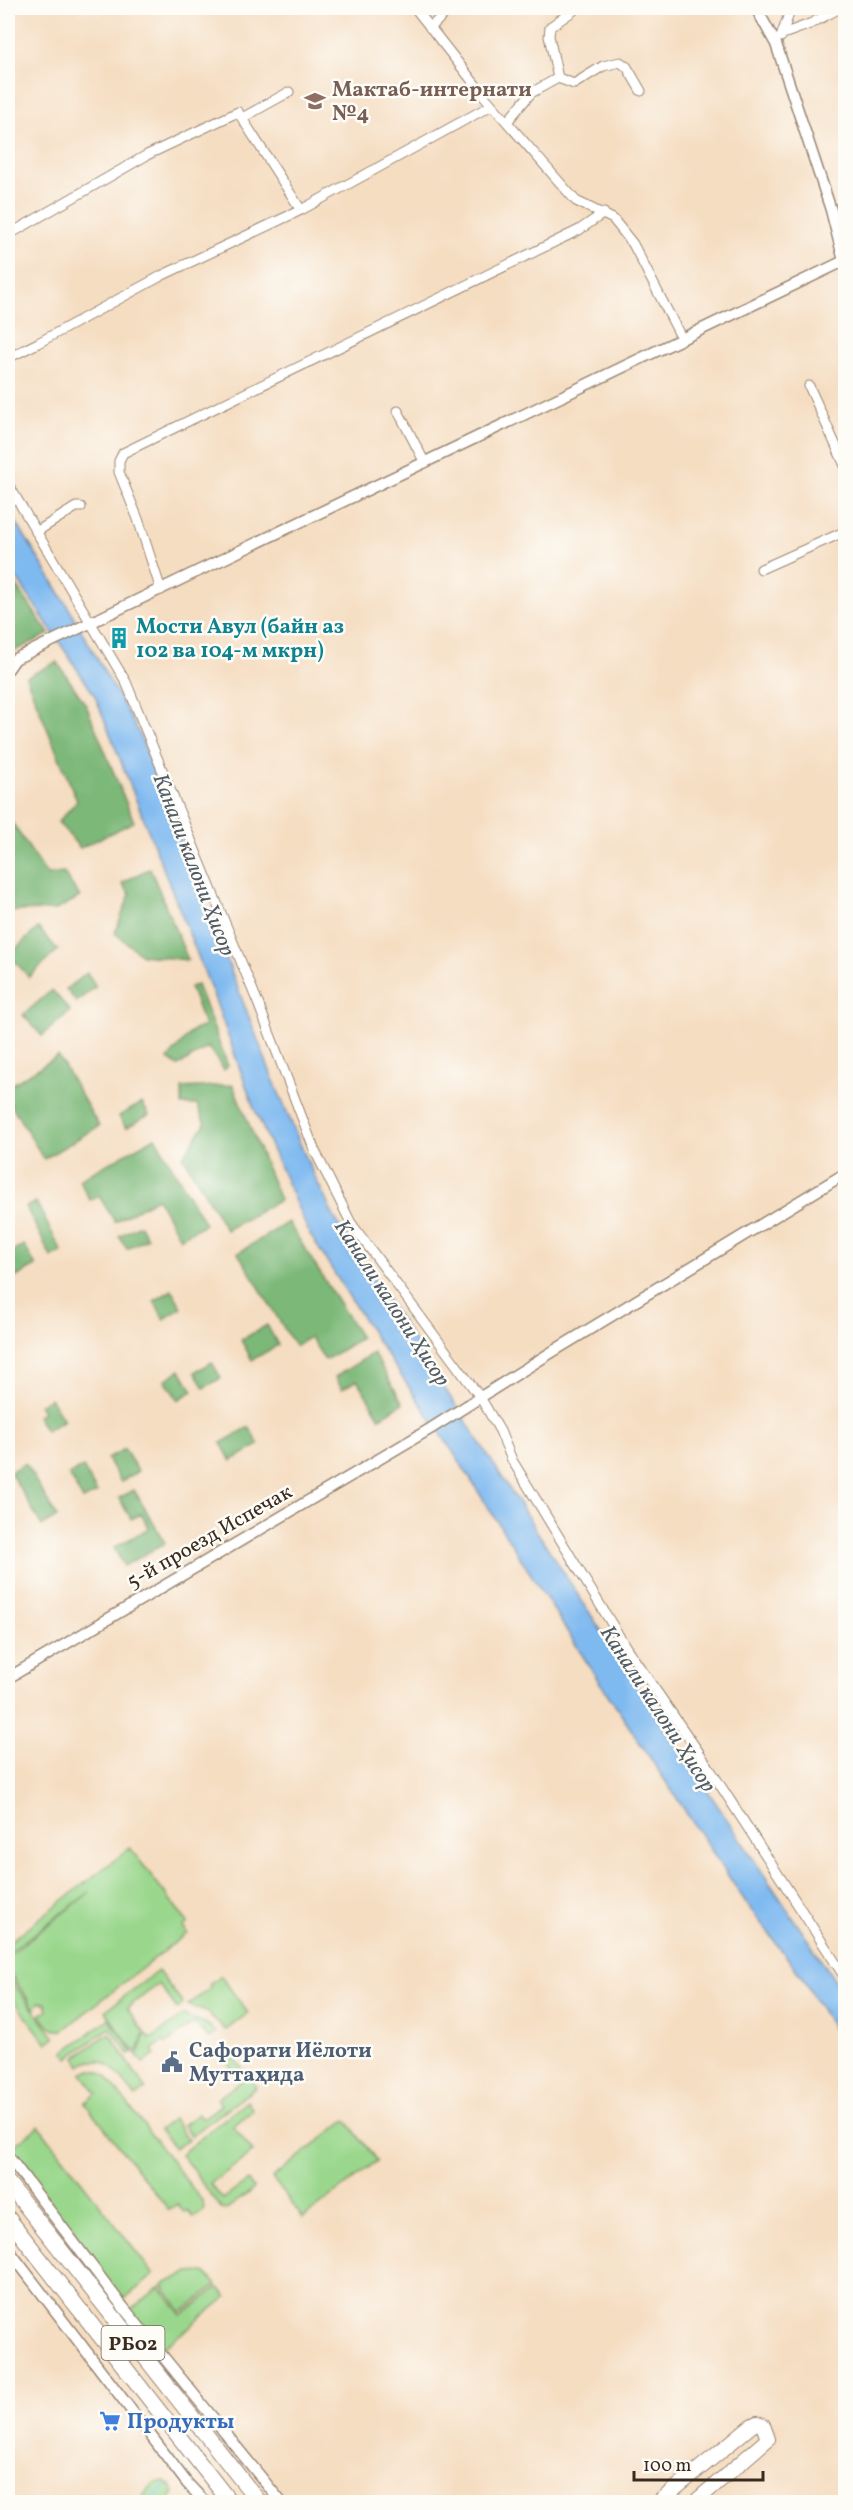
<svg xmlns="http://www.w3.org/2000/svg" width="853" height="2510" viewBox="0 0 853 2510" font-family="Vollkorn,serif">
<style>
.green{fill:#9ad78c;stroke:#6a8055;stroke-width:1.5}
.forest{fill:#7bb878;stroke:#5b714b;stroke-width:1.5}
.water{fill:#7eb9f0;stroke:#5c7287;stroke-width:1.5}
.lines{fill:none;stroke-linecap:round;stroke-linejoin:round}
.stream{stroke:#7eb9f0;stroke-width:2}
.minor-casing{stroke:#988470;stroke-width:11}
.tertiary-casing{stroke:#988470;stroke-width:13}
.primary-casing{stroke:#988470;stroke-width:16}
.trunk-casing{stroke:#988470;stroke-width:17}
.minor{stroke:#fff;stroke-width:9}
.tertiary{stroke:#fff;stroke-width:10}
.primary{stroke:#fff;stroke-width:14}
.trunk{stroke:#fff;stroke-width:15}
.labels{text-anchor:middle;stroke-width:5;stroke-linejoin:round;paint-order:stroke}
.shield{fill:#fdfcf7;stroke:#75695f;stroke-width:1.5}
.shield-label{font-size:20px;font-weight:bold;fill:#3b2a1e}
.education-label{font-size:21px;font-weight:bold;fill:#785e54;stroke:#fdfcf7;text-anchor:start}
.culture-label{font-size:21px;font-weight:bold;fill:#0d838f;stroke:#fdfcf7;text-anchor:start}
.street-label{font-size:21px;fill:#3b2a1e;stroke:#fdfcf7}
.service-label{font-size:21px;font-weight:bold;fill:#4e5e75;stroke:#fdfcf7;text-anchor:start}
.shop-label{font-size:21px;font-weight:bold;fill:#366cbe;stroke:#fdfcf7;text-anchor:start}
.water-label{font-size:22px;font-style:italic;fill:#525c68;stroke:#fdfcf7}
</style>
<rect width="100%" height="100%" fill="#fdfcf7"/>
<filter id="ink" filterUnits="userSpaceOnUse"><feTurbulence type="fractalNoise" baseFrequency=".0167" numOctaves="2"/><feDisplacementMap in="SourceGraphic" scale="12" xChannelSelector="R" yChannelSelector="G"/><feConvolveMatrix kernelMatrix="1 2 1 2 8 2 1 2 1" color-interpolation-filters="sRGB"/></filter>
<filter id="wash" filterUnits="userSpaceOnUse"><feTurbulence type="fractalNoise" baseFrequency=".008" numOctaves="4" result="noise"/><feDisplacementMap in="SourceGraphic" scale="24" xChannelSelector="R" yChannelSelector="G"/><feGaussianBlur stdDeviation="1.35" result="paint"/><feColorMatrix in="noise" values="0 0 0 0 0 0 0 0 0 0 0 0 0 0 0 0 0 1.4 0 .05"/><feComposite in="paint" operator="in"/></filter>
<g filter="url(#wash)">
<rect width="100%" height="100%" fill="#f5ddc1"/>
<path class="green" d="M130,1848L188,1923L183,1927L187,1933L63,2030C50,2032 47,2024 40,2015L48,2010L46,2003L39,2002L35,2009L8,1971V1956L90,1892L8,1953V1943Z
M158,1971L183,2004L177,2009L159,1984L127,2008L144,2032L139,2049L135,2052L105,2011Z
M8,1976L55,2038L47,2044L8,1993Z
M221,1976L248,2013L226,2030L208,2013L188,2005L211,1988L209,1985Z
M183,2015L207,2024L216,2033L209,2038L194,2023L166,2044L163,2041L152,2050L155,2055L143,2063L136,2054L140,2051L143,2039L146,2034L151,2039Z
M109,2019L133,2052L129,2054L110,2028L68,2058L64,2052Z
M109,2033L146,2089L136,2097C123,2081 105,2048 81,2066L76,2057Z
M226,2048L256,2087L191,2136L183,2125L198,2114L202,2119L221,2105L217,2099L241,2081L220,2053Z
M90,2070L99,2071L106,2076L203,2202L204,2209L200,2214L193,2217L187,2210L184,2212L178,2204L169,2210L85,2103L97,2093L82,2074Z
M247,2101L253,2110L233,2126L253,2152L210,2184L223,2199L248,2181L254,2189L225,2210L221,2209L181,2154Z
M173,2119L188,2140L175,2148L159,2130Z
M346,2120L377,2161L303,2218L272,2178Z
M39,2126L154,2275L120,2302L8,2156V2150Z
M205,2272L216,2285L182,2312L162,2285L188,2273Z
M160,2287L182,2315L218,2287L227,2297L158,2352L127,2312Z
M164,2481L171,2485L174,2493L167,2502H138L154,2483Z"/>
<path class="forest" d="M8,573L49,634L10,653L8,656Z
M57,662L86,705L134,822L80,848L58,822L77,801L26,677Z
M11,821L47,875L64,873L80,897L56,910L10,911L8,907V824Z
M150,868L188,960L142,955L115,933L130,894L122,883Z
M38,928L58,950L29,977L9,955Z
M87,973L96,986L76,1002L66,989Z
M197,985L228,1066L224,1070L208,1047L178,1066L168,1059L192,1031L205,1026L190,987Z
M52,990L70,1011L42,1036L23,1015Z
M58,1056L99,1126L44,1159L8,1100V1087Z
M233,1085L280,1200L226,1230L183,1156L205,1124L197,1105H182V1088Z
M142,1103L149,1115L126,1128L119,1116Z
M155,1137L205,1224L180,1238L157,1198L115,1222L99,1196L90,1200L79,1180Z
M36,1202L62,1252L51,1257L26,1207Z
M288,1222L361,1338L325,1360L310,1337L295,1346L238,1253Z
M140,1225L147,1238L127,1249L119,1236Z
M24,1245L36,1266L9,1281L8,1254Z
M172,1290L182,1308L164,1319L154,1301Z
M267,1325L278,1345L252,1360L241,1340Z
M373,1353L403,1403L380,1418L357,1380L342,1389L335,1377Z
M212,1362L221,1378L204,1388L195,1372Z
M180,1370L193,1391L178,1400L165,1380Z
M50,1398L64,1420L46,1431L37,1416L43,1412L39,1405Z
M249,1427L259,1445L231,1461L221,1443Z
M124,1449L138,1471L121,1482L107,1459Z
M25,1463L57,1517L42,1526L10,1472Z
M83,1467L97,1493L83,1500L69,1475Z
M134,1490L165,1543L124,1566L114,1548L149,1528L141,1514L131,1519L119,1498Z"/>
<path class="water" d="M8,509L67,605L139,733L271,1074L306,1158L334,1217L622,1663L830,1973L845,2000V2049L801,1976L749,1907L595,1675L448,1444L376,1339L309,1233L254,1108L213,994L95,696L8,565Z"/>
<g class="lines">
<path class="stream" d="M150,2502L166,2485"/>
</g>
</g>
<g filter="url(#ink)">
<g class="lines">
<defs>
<path id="minor" d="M415,8L485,97L576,201L613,219L633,244L682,339
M430,28L450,8
M783,34L810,24L840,8
M781,37L791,8
M558,78L549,36L550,27L577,8
M242,118L289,92
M507,122L531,93L558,78L574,84L603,66L620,62L627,67L641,91
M8,235L147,155L238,112L301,210
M8,358L38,343L163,275L301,210L492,105
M809,386L846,468
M398,411L425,463
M8,484L126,682L258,1003L314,1149L351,1223L480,1397L500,1431L512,1460L627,1649L700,1754L846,1979
M36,532L76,507H81
M761,569L846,531
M161,590L138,519L119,472V461L123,453L579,230L604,213"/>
<path id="tertiary" d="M756,8L776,44L831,210L844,261
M8,669L15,659L44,645L846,260
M8,1678L430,1429L552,1352L846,1173
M8,2156L123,2307L281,2502
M8,2249L187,2483L205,2502"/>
<path id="primary" d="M659,2502L751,2426L757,2423L763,2425L768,2439L695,2502"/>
<path id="trunk" d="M8,2183L259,2502
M8,2218L230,2502"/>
</defs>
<use href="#minor" class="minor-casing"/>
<use href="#tertiary" class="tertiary-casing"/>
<use href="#primary" class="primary-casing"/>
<use href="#trunk" class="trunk-casing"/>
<use href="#minor" class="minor"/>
<use href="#tertiary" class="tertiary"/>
<use href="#primary" class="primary"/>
<use href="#trunk" class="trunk"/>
</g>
</g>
<defs>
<symbol id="school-bare" viewBox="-9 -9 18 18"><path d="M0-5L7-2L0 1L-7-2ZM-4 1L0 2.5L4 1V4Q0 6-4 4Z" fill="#8d6e63" stroke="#fdfcf7" stroke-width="2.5" paint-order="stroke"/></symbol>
<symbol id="building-bare" viewBox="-9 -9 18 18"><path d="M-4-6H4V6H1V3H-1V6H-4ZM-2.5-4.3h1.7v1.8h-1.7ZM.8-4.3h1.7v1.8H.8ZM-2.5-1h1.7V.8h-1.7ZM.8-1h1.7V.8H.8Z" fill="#0f9aa8" stroke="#fdfcf7" stroke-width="2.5" paint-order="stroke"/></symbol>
<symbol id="civic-bare" viewBox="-9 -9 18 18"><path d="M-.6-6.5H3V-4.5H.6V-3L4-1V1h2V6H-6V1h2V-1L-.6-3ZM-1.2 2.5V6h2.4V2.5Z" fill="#5c6f8a" stroke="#fdfcf7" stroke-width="2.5" paint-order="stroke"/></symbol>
<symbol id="supermarket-bare" viewBox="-9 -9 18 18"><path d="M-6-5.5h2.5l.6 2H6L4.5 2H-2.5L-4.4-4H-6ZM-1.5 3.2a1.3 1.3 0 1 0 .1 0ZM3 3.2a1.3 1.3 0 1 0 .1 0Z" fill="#3f7fe0" stroke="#fdfcf7" stroke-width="2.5" paint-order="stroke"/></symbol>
</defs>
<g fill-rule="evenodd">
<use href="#school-bare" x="300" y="86" width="30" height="30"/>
<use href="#building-bare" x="104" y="623" width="30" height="30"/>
<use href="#civic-bare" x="157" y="2047" width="30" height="30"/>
<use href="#supermarket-bare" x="95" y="2406" width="30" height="30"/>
</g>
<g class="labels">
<rect class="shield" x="101.5" y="2326" width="63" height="34" rx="4.5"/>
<g class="shield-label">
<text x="133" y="2350">РБ02</text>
</g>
<g class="education-label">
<text x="332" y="96">Мактаб-интернати<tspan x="332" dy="24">№4</tspan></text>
</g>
<g class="culture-label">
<text x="136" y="633">Мости Авул (байн аз<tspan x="136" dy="24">102 ва 104-м мкрн)</tspan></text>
</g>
<g class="street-label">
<text transform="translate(209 1536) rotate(-30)" y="7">5-й проезд Испечак</text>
</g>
<g class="service-label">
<text x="189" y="2057">Сафорати Иёлоти<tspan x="189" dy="24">Муттаҳида</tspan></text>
</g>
<g class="shop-label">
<text x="127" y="2428">Продукты</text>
</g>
<g class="water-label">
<text transform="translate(195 864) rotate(69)" y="8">Канали калони Ҳисор</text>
<text transform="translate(393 1302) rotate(57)" y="8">Канали калони Ҳисор</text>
<text transform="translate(659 1708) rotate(57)" y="8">Канали калони Ҳисор</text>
</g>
</g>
<rect width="853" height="2510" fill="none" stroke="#fdfcf7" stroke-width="30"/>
<path d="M634 2471v9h129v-9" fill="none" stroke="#3b2a1e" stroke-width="3"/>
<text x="643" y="2471" font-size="18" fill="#3b2a1e" stroke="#fdfcf7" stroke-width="4.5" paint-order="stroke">100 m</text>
</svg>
